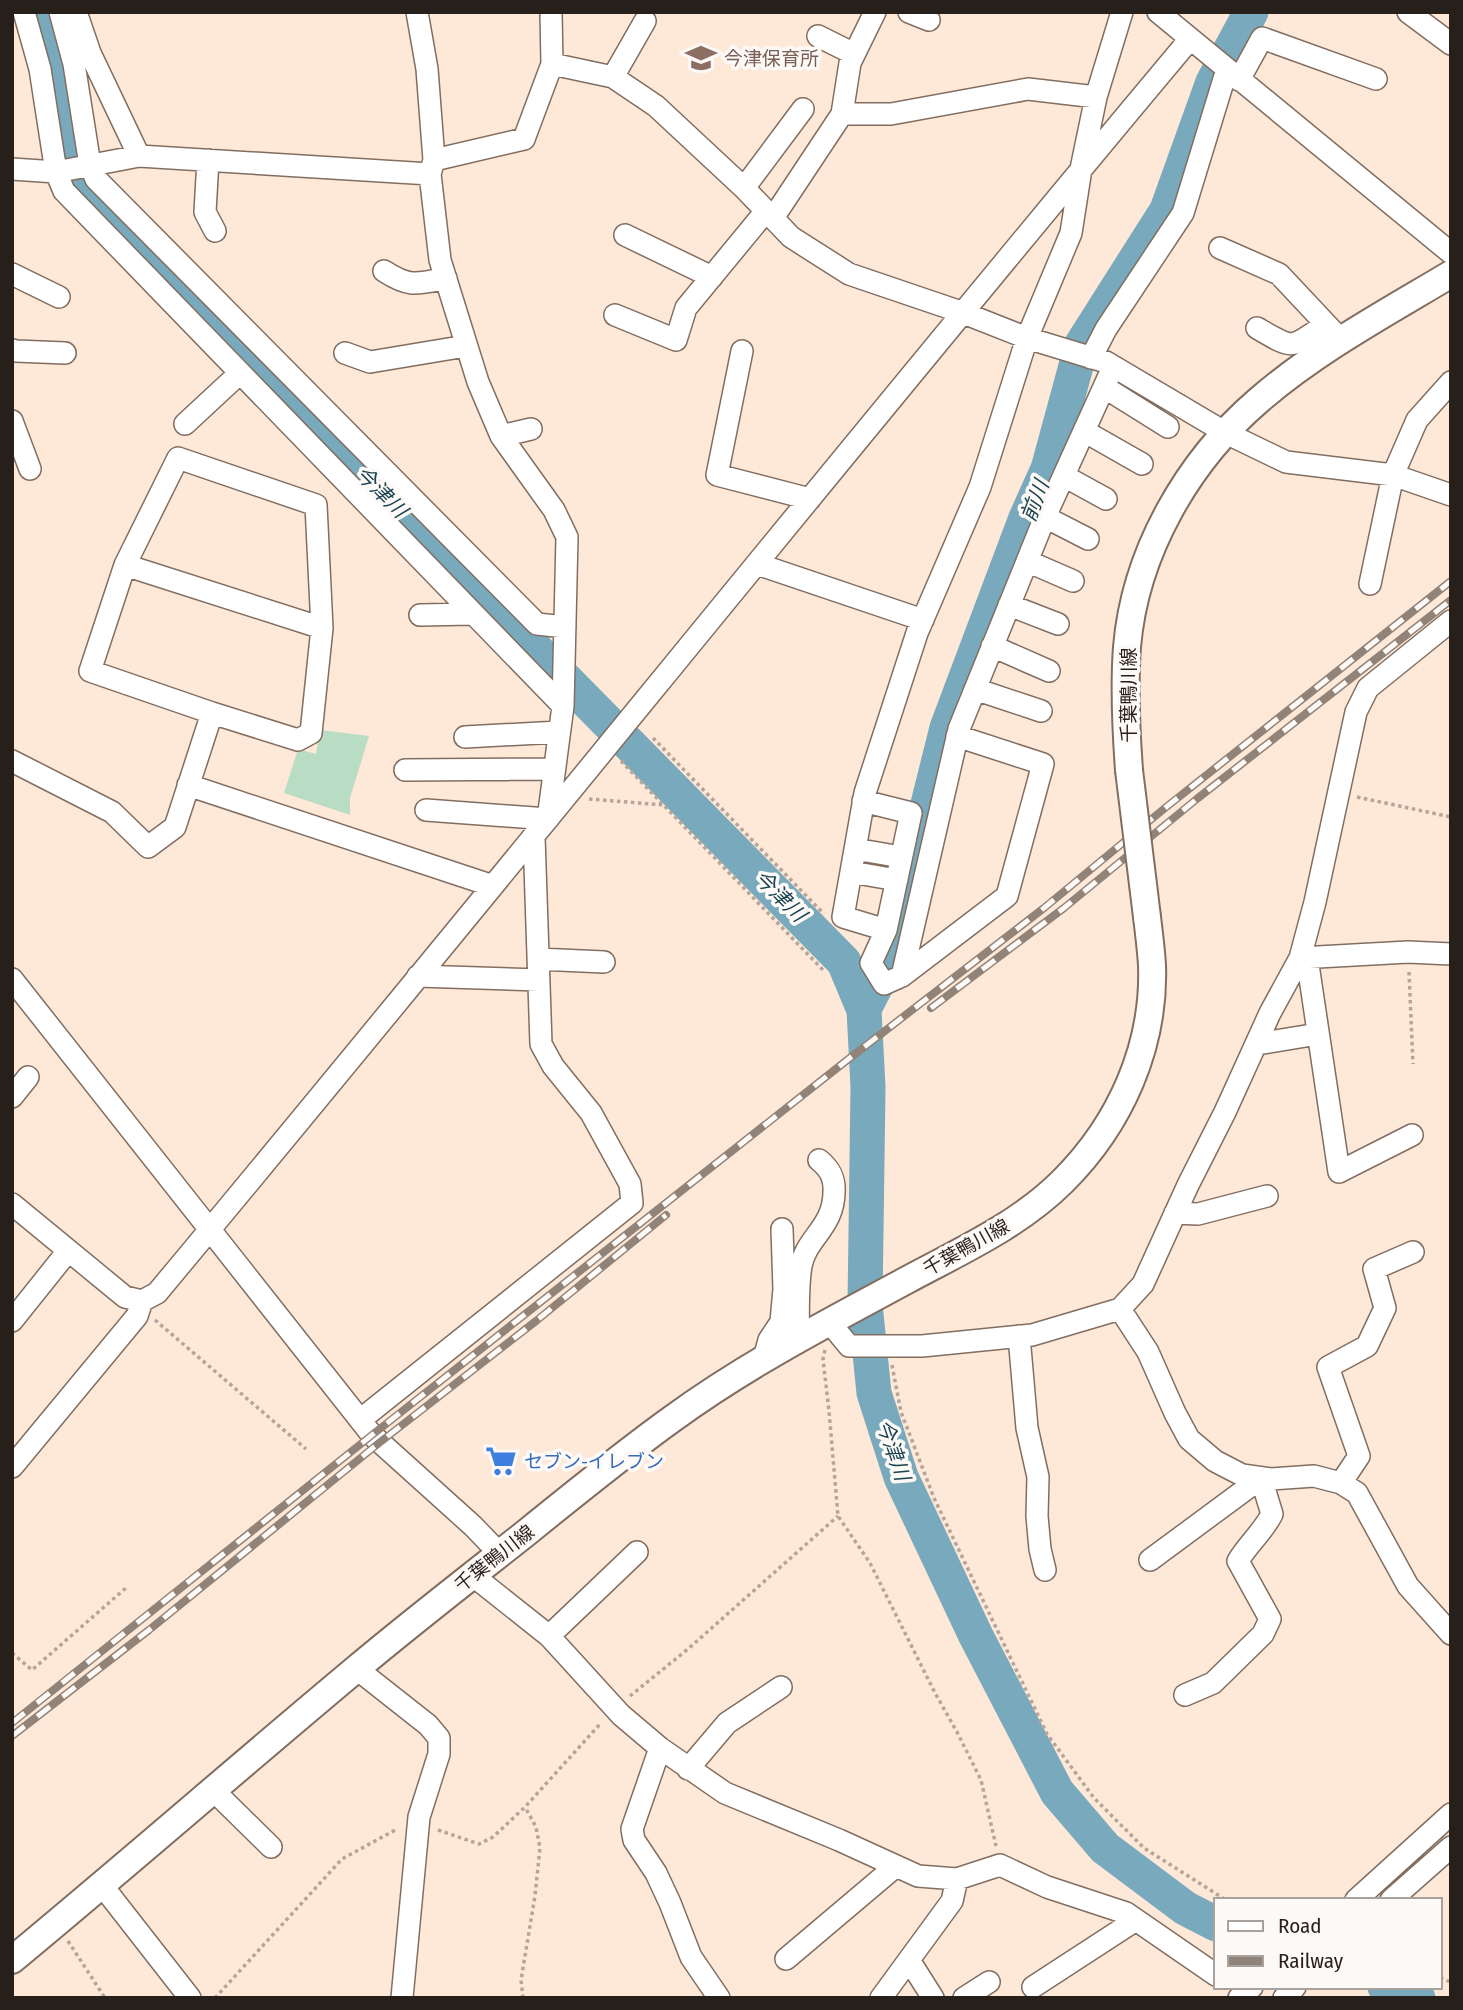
<svg xmlns="http://www.w3.org/2000/svg" width="1463" height="2010" viewBox="0 0 1463 2010" font-family="'Fira Sans Condensed','Noto Sans JP',sans-serif">
<style>
.green{fill:#b8dcc4}
.lines{fill:none;stroke-linecap:round;stroke-linejoin:round}
.river{stroke:#79a9bc;stroke-width:35}
.minor-casing{stroke:#816e60;stroke-width:24}
.major-casing{stroke:#816e60;stroke-width:30}
.path{stroke:#b6a498;stroke-width:3.5;stroke-dasharray:3.5 3.5;stroke-linecap:butt}
.minor{stroke:#fff;stroke-width:21}
.major{stroke:#fff;stroke-width:26}
.rail-casing{stroke:#928378;stroke-width:8}
.rail{stroke:#fdf9f6;stroke-width:5;stroke-dasharray:16;stroke-linecap:butt}
.major-bridge-casing{stroke:#816e60;stroke-width:30;stroke-linecap:butt}
.major-bridge{stroke:#fff;stroke-width:26}
.labels{text-anchor:middle;stroke-width:7;stroke-linejoin:round;paint-order:stroke}
.education-label{font-size:19px;fill:#785e54;stroke:#fdf9f6;text-anchor:start}
.street-label{font-size:19px;fill:#271f1a;stroke:#fdf9f6}
.shop-label{font-size:19px;fill:#366cbe;stroke:#fdf9f6;text-anchor:start}
.water-label{font-size:21px;font-style:italic;fill:#1a4453;stroke:#fdf9f6}
</style>
<rect width="100%" height="100%" fill="#fee8d8"/>
<path class="green" d="M320,730L369,736L350,798V815L284,793L298,749L316,754Z"/>
<g class="lines">
<path class="river" d="M41,12L72,179L844,962L864,1010L868,1087L865,1304L874,1393L901,1477L976,1636L1057,1792L1105,1848L1185,1908L1216,1924
M865,1007L889,960L947,728L1026,518L1048,469L1082,344L1167,210L1213,82L1251,12
M1385,1987L1418,1998"/>
<defs>
<path id="minor" d="M24,12L40,69L56,172L64,191L563,706
M60,12L74,64L90,165L96,179L537,624L565,627
M76,12L90,53L139,156
M417,12L427,69L434,160L430,174L440,260L478,382L501,436L554,510L567,537L563,706L548,819L426,810
M909,12L929,20
M1158,12L1451,253
M1408,12L1451,44
M818,36L854,54
M552,64L613,77L656,106L744,188L791,237L849,274L961,312L1027,338L1106,362L1226,433L1286,462L1393,475L1451,495
M613,77L645,21
M1239,80L1262,38L1376,79
M842,114H891L1028,89L1096,97
M208,160L205,212L215,231
M434,160L524,139L552,64L551,12
M12,169L56,172L139,156L430,174
M744,188L803,109
M773,218L842,114L850,63L875,12
M625,235L712,277
M1220,248L1279,274L1341,340
M384,271C410,288 418,284 446,278
M12,274L59,297
M615,315L676,340L686,308L766,211
M1257,328C1295,350 1290,349 1326,324
M12,350L16,351L65,353
M742,351L717,475L810,499
M345,353L370,362L466,346
M1091,358L1106,329L1183,213L1227,69
M1104,387L1168,427
M12,421L30,469
M185,424L240,373
M1084,431L1142,464
M501,436L531,429
M1064,476L1106,499
M1045,517L1088,539
M1027,561L1073,581
M757,564L923,620
M125,565L322,628
M1370,584L1393,475L1417,420L1451,382
M1009,605L1058,624
M420,615L472,614
M992,646L1049,671
M975,689L1041,711
M465,737L559,732
M12,761L112,812L148,847L175,827L212,713L90,671L125,565L178,458L316,505L322,628L311,733L298,740L212,713
M405,770L554,769
M188,785L493,886
M863,801L911,813L886,930L871,963L884,984L902,976L1007,896L1043,764L957,736
M855,849L901,857
M851,872L897,880
M886,930L843,917L865,793L917,633L980,487L1027,338L1071,233L1081,169L1096,97L1122,12
M1300,958L1408,952L1451,954
M1307,958L1339,1172L1412,1135
M538,959L604,962
M418,976L539,980
M902,976L959,729L1045,517L1113,367
M12,979L372,1435L473,1526L499,1553
M1257,1044L1318,1034
M12,1097L28,1077
M12,1204L125,1297L142,1301L157,1293C504,877 842,454 1190,39
M1175,1213L1198,1214L1267,1196
M1120,1309L1148,1352L1175,1413L1189,1439L1215,1461L1242,1475L1271,1479L1314,1476L1341,1483L1357,1493L1408,1586L1451,1634
M12,1321L68,1251
M830,1323L849,1346H922L1032,1335L1120,1309L1143,1284L1188,1185L1225,1112L1270,1013L1300,958L1315,902L1356,712L1368,688L1451,621
M1019,1336L1027,1428L1038,1477L1037,1516L1040,1549L1045,1570
M798,1338C799,1315 797,1289 801,1266C806,1238 834,1227 834,1192C835,1178 830,1169 819,1160
M764,1358L769,1340L781,1322L784,1289L782,1229
M360,1420L632,1203L630,1184L591,1113L553,1066L541,1044L534,837
M12,1467L137,1316L142,1301
M1341,1483L1359,1456L1328,1367L1367,1346L1385,1308L1374,1269L1413,1252
M1150,1560L1261,1478L1272,1514C1263,1532 1248,1544 1238,1561L1270,1619L1263,1634L1213,1683L1185,1695
M471,1574L549,1636L621,1715L660,1748L725,1793L839,1840L918,1876L957,1879L1000,1865L1047,1887L1126,1913L1216,1975
M549,1636L637,1552
M357,1669L428,1725L439,1738V1754L419,1817L402,1998
M660,1748L632,1829L634,1840L656,1873L670,1903L691,1957L719,1998
M688,1769L727,1723L781,1687
M213,1790L271,1847
M101,1884L190,1998
M1356,1900L1451,1814
M1391,1900L1451,1847
M786,1959L896,1866
M909,1960L933,1998
M1033,1987L1136,1920
M881,1998L952,1901L957,1879
M964,1998L989,1982
M1239,1998L1252,1987
M1284,1998L1295,1987"/>
<path id="major" d="M1129,770C1126,729 1124,688 1127,647C1135,552 1188,461 1259,400C1317,350 1386,313 1451,274
M12,1960C128,1864 241,1765 356,1669C412,1622 469,1578 526,1533C574,1494 622,1455 672,1419C746,1365 827,1323 907,1280C961,1251 1019,1225 1063,1181C1120,1124 1155,1047 1152,965C1151,949 1149,933 1147,917"/>
</defs>
<use href="#minor" class="minor-casing"/>
<use href="#major" class="major-casing"/>
<path class="path" d="M653,738L824,914
M621,761L824,971
M1357,797L1451,817
M589,799L664,805
M1409,972L1413,1064
M155,1320L306,1449
M825,1350L823,1359L829,1411L838,1516L870,1563L935,1693L957,1732L981,1780L996,1846
M892,1365L901,1412L934,1498L1047,1734L1094,1798L1144,1848L1226,1900
M12,1653L32,1670L127,1587
M630,1696L688,1649L838,1516
M438,1830L479,1844L493,1837L525,1807L601,1723
M68,1941L105,1998
M1440,1978L1451,1982
M215,1998L342,1859L397,1829
M523,1998L521,1980L535,1896L540,1848L536,1827L525,1807"/>
<use href="#minor" class="minor"/>
<use href="#major" class="major"/>
<defs>
<path id="rail" d="M931,1008L1064,908L1198,798L1451,600
M12,1723L372,1435L846,1061L1044,908L1165,808L1451,581
M12,1736L149,1630L379,1443L536,1321L666,1215"/>
</defs>
<use href="#rail" class="rail-casing"/>
<use href="#rail" class="rail"/>
<defs>
<path id="major-bridge" d="M1129,770L1147,917"/>
</defs>
<use href="#major-bridge" class="major-bridge-casing"/>
<use href="#major-bridge" class="major-bridge"/>
</g>
<defs>
<symbol id="school-bare" viewBox="-9 -9 18 18"><path d="M0-5L7-2L0 1L-7-2ZM-4 1L0 2.5L4 1V4Q0 6-4 4Z" fill="#8d6e63" stroke="#fdf9f6" stroke-width="2.5" paint-order="stroke"/></symbol>
<symbol id="supermarket-bare" viewBox="-9 -9 18 18"><path d="M-6-5.5h2.5l.6 2H6L4.5 2H-2.5L-4.4-4H-6ZM-1.5 3.2a1.3 1.3 0 1 0 .1 0ZM3 3.2a1.3 1.3 0 1 0 .1 0Z" fill="#3f7fe0" stroke="#fdf9f6" stroke-width="2.5" paint-order="stroke"/></symbol>
</defs>
<g fill-rule="evenodd">
<use href="#school-bare" x="679" y="36" width="44" height="44"/>
<use href="#supermarket-bare" x="479" y="1439" width="44" height="44"/>
</g>
<g class="labels">
<g class="education-label">
<text x="724" y="65">今津保育所</text>
</g>
<g class="street-label">
<text transform="translate(1128 695) rotate(-90)" y="7">千葉鴨川線</text>
<text transform="translate(966 1247) rotate(-29)" y="7">千葉鴨川線</text>
<text transform="translate(494 1558) rotate(-38)" y="7">千葉鴨川線</text>
</g>
<g class="shop-label">
<text x="524" y="1468">セブン-イレブン</text>
</g>
<g class="water-label">
<text transform="translate(381 492) rotate(45)" y="7">今津川</text>
<text transform="translate(1035 501) rotate(-69)" y="7">前川</text>
<text transform="translate(780 896) rotate(45)" y="7">今津川</text>
<text transform="translate(893 1450) rotate(71)" y="7">今津川</text>
</g>
</g>
<rect width="1463" height="2010" fill="none" stroke="#271f1a" stroke-width="28"/>
<rect x="1214" y="1898" width="228" height="91" fill="#fdf9f6" stroke="#a7a29e" stroke-width="2"/>
<rect x="1228" y="1921" width="35" height="10" fill="#ffffff" stroke="#a7a29e" stroke-width="2"/>
<text x="1278" y="1933" font-size="21" fill="#271f1a">Road</text>
<rect x="1228" y="1956" width="35" height="10" fill="#928378" stroke="#a7a29e" stroke-width="2"/>
<text x="1278" y="1968" font-size="21" fill="#271f1a">Railway</text>
</svg>
